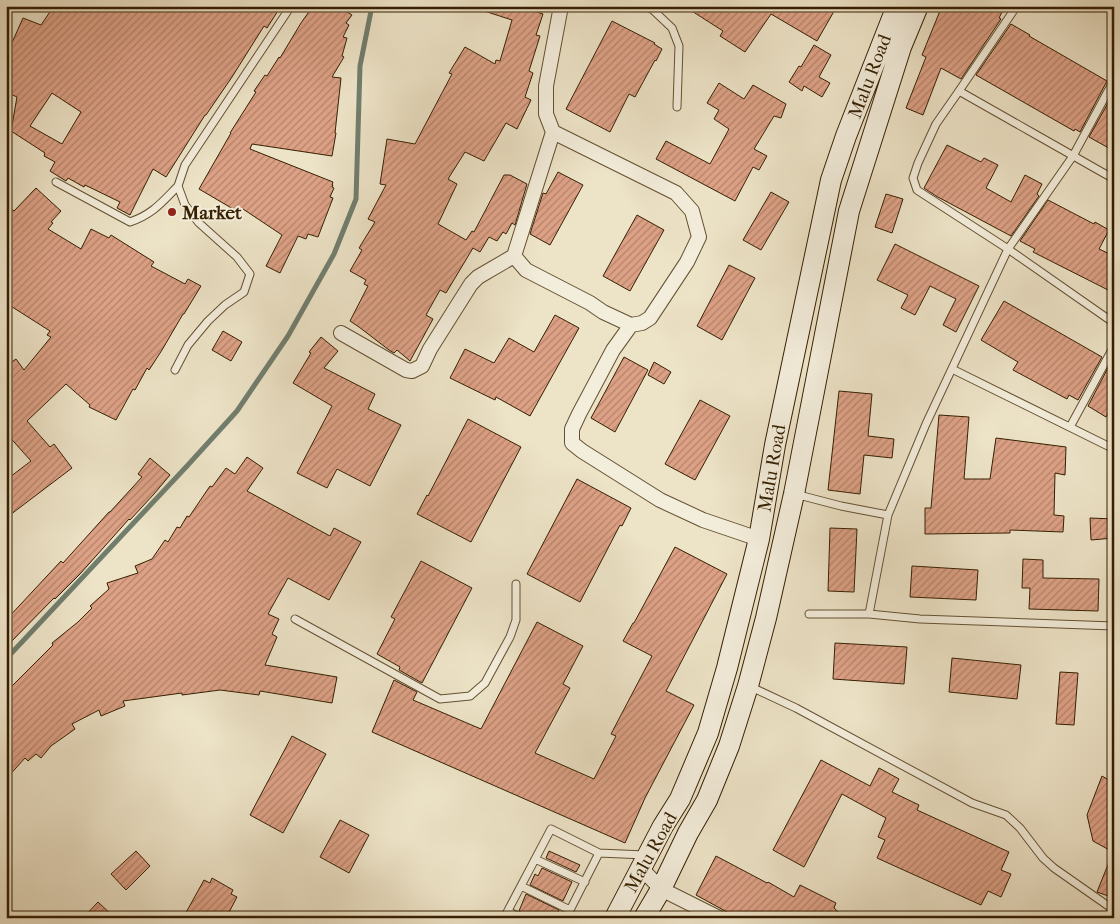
<svg xmlns="http://www.w3.org/2000/svg" width="1120" height="924" viewBox="0 0 1120 924" font-family="'IM FELL French Canon',serif">
<style>
.lines{fill:none;stroke-linecap:round;stroke-linejoin:round}
.stream{stroke:#717e6e;stroke-width:5}
.building{fill:url(#building-hatch);stroke:#351f01;fill-rule:evenodd}
.lane-casing{stroke:#635032;stroke-width:9}
.street-casing{stroke:#635032;stroke-width:16}
.secondary-casing{stroke:#351f01;stroke-width:22}
.lane{stroke:#f3eddb;stroke-width:7}
.street{stroke:#f3eddb;stroke-width:14}
.secondary{stroke:#f3eddb;stroke-width:20}
.poi-dot{fill:#8f2418;stroke:#f3eddb;stroke-width:2}
.labels{text-anchor:middle;stroke-width:4;stroke-linejoin:round;paint-order:stroke}
.street-label{font-size:19px;fill:#351f01;stroke:#f3eddb}
.poi-label{font-size:19px;font-weight:bold;fill:#351f01;stroke:#f3eddb;text-anchor:start}
</style>
<defs>
<pattern id="building-hatch" width="6" height="6" patternUnits="userSpaceOnUse" patternTransform="scale(1.25)"><rect width="6" height="6" fill="#dda186"/><path d="M-1 1l2-2M0 6l6-6M5 7l2-2" fill="none" stroke="#b4836b"/></pattern>
</defs>
<rect width="100%" height="100%" fill="#ede3c7"/>
<filter id="stains"><feTurbulence type="fractalNoise" baseFrequency=".004" numOctaves="4"/><feColorMatrix values="0 0 0 0 .2 0 0 0 0 .09 0 0 0 0 .02 0 0 0 .5 -.17"/></filter>
<radialGradient id="worn" r=".72"><stop offset=".6" stop-color="#630" stop-opacity="0"/><stop offset="1" stop-color="#630" stop-opacity=".3"/></radialGradient>
<g class="lines">
<path class="stream" d="M6,659L187,466L237,411L288,336L334,254L356,199L360,66L372,6"/>
</g>
<path class="building" d="M54,6H196L206,12L210,6H231L239,11L242,6H281L267,28L264,26L232,77L206,115H205L166,177L153,169L130,215L117,208L120,202L85,185L84,187L68,178L66,181L50,171L55,162L44,156L45,153L11,131L17,97L6,92V56L23,18L41,25ZM52,93L81,112L62,144L30,126Z
M313,6H338L352,15L346,23L349,25L343,37L347,38L342,56L344,57L332,77L341,78L335,133H336L332,156L252,144L250,149L333,182L332,185H333L332,187L334,188L330,197L333,198L318,237L308,234L306,239L298,236L280,273L266,266L282,235L243,209L240,213L199,189L231,133H230L256,92L254,91L265,75L267,76L279,57L280,58L301,23Z
M478,6H519L543,14L536,35L540,36L529,71L533,73L525,97L531,100L517,129L506,123L484,161L465,152L448,179L457,184L438,224L466,240L472,231L474,232L504,175H510L527,184L515,225L512,223L506,234L503,232L497,241L489,237L480,252L473,248L446,293L440,290L426,315L433,319L410,361L397,350L394,353L389,350L359,327L350,321L368,286L364,284L366,280L350,271L362,250L359,248L375,222L368,219L386,185L380,184L387,139L415,144L452,74L449,73L465,47L495,64L496,60L500,61L512,20L478,9Z
M684,6H837L817,41L771,14L745,52L720,36L723,31Z
M942,6H1005L999,18L1001,19L961,79L941,68L923,115L906,108L926,57L922,55Z
M612,21L655,43L654,44L662,49L656,61L655,60L635,97L629,94L610,132L566,109Z
M1011,24L1030,35L1029,36L1107,81L1080,132L1075,129L1074,131L976,75Z
M814,45L831,55L819,77L830,83L822,97L804,86L802,91L789,82L799,66L801,67Z
M719,83L744,99L753,85L786,104L781,118L774,116L754,149L767,156L759,170L753,167L735,201L656,159L666,141L710,164L729,129L714,119L719,110L707,103Z
M1114,92V151L1089,137Z
M947,145L981,162L984,158L998,165L986,188L1011,202L1025,175L1042,184L1037,194L1039,196L1011,236L936,196L924,188Z
M558,172L583,185L550,245L530,234L543,193L546,194Z
M36,188L61,211L51,222L53,223L48,229L81,249L91,229L109,238L111,235L154,262L151,266L185,284L188,279L201,286L184,314H183L162,350L149,370L147,368L135,390L133,389L116,420L89,407L90,405L66,384L27,421L50,447L54,444L72,468L6,518V480L31,461L6,433V366L16,359L24,370L51,337L47,335L50,331L6,303V205L14,211Z
M771,192L789,202L761,250L743,240Z
M886,194L903,199L892,233L875,227Z
M1048,200L1094,224L1095,222L1109,230L1099,249L1114,256V293L1033,252L1035,249L1020,241Z
M637,215L664,230L630,291L603,276Z
M895,244L979,286L956,332L943,325L956,299L930,286L915,315L901,308L908,295L877,280Z
M729,265L755,278L722,340L697,326Z
M1004,301L1102,357L1078,400L1069,395L1067,399L1013,370L1018,362L981,340Z
M555,315L579,328L530,416L496,397L495,400L450,378L465,349L494,363L509,338L534,352Z
M223,331L242,342L231,361L212,350Z
M321,337L338,351L324,368L375,394L368,409L401,425L370,486L337,469L327,488L297,473L332,406L293,383L311,353L309,352Z
M624,357L648,370L615,432L591,418Z
M654,362L671,372L664,384L648,375Z
M1111,362L1114,363V403L1106,417L1088,406Z
M839,391L872,394L868,436L894,439L892,458L864,455L860,494L828,490Z
M700,400L730,416L695,480L665,464Z
M939,415L969,417L964,479H990L996,438L1066,447L1065,475L1055,473L1054,515L1064,516L1063,532L1010,530V533L925,534V508H931Z
M468,419L521,447L471,542L417,514L427,495L428,496Z
M247,457L263,468L247,491L330,536L334,528L361,542L329,600L288,578L268,614L279,619L272,634L277,637L265,665L337,677L332,703L260,691L259,695L220,690L182,695V693L123,701L125,706L101,716L99,710L72,724L75,729L51,746L41,758L36,754L28,761L25,758L6,779V692L53,645L52,643L78,622L92,608L90,606L109,589L107,583L138,573L135,566L152,559L165,540L168,542L177,527L180,528L187,516L189,517L210,486L212,487L226,468L235,474Z
M150,458L170,475L154,494L130,520L129,519L80,574L55,599L54,598L6,647V620L61,561L63,563L109,512H110L142,477L138,474Z
M577,479L631,508L622,526L620,525L580,602L527,574Z
M1090,518L1114,519V538L1091,540Z
M830,528L857,529L854,592L828,591Z
M675,547L727,574L666,691L694,705L645,798L625,843L372,732L394,680L417,692L413,700L481,729L537,622L583,646L563,684L570,688L535,753L594,779L616,736L611,734L652,656L623,641L633,623H634Z
M1023,559L1043,560V578L1099,579L1098,611L1029,609L1030,588H1022Z
M421,561L472,588L422,683L399,670L400,667L377,654L395,619L391,617Z
M912,566L978,570L976,600L910,597Z
M835,643L907,647L904,684L833,679Z
M952,658L1021,665L1017,699L949,692Z
M1060,672L1078,673L1074,725L1056,724Z
M292,736L326,754L283,833L250,815Z
M821,760L870,786L879,768L899,779L892,792L919,805L917,810L1009,852L1001,870L1011,874L1001,897L988,891L981,905L877,858L885,840L878,837L886,818L842,794L804,867L773,850Z
M1102,776L1114,783V898L1097,892L1113,852L1093,841L1087,815Z
M340,820L369,835L349,873L320,857Z
M136,851L150,866L126,890L111,874Z
M549,851L580,865L576,872L546,858Z
M716,856L767,883L768,882L794,897L800,885L836,903L834,908L845,918H766L756,912L753,918H738L696,895Z
M542,868L572,882L563,901L530,885L535,874L538,876Z
M212,878L233,890L231,894L237,897L226,918H183L204,880L210,883Z
M526,894L559,910L555,918H526L525,915L519,911Z
M98,902L115,918H83Z"/>
<g class="lines">
<defs>
<path id="lane" d="M644,6L653,10L672,28L679,46L677,107
M1016,7L959,91L936,124L918,163L913,178L917,190L1008,249L1114,323
M959,91C1011,120 1062,150 1114,179
M56,182L130,222C153,214 161,203 178,186
M952,369L1114,449
M175,370L188,345L208,321L225,305L244,292L250,274L237,257L199,223L185,205L178,186L185,165L291,6
M1070,427L1114,346
M795,494L841,506L888,515
M809,614H869L920,619L1114,626
M869,614L888,515L926,424L1008,249L1073,156L1114,80
M295,619L440,699L470,696L485,683L510,637L516,620V584
M749,686L796,708L972,803L1006,815L1020,828L1043,858L1054,868L1114,910
M535,859L585,882
M521,886L570,910
M508,911L521,918
M504,918L551,829L599,853L645,855
M566,918L599,853"/>
<path id="street" d="M561,6L546,86V114L553,132L514,256L526,270L590,303L603,312L631,325L613,350L579,414L572,429V443L582,451L660,500L703,520L759,539
M553,132L676,193L692,211L699,237L687,262L650,318L642,323L631,325
M341,333L406,370L412,371L422,366L430,349L471,284L478,277L514,256
M641,868L661,889L719,918"/>
<path id="secondary" d="M615,918L663,826L680,799L708,733L727,668L759,539L775,445L831,180L846,136L897,6
M644,918L661,889L688,833L707,800L729,746L748,686L766,618L794,494L849,211L901,47L918,6"/>
</defs>
<use href="#lane" class="lane-casing"/>
<use href="#street" class="street-casing"/>
<use href="#secondary" class="secondary-casing"/>
<use href="#lane" class="lane"/>
<use href="#street" class="street"/>
<use href="#secondary" class="secondary"/>
</g>
<circle class="poi-dot" cx="172" cy="212" r="5"/>
<g class="labels">
<g class="street-label">
<text transform="translate(869 76) rotate(-69)" y="7">Malu Road</text>
<text transform="translate(771 468) rotate(-80)" y="7">Malu Road</text>
<text transform="translate(650 852) rotate(-61)" y="7">Malu Road</text>
</g>
<g class="poi-label">
<text x="182" y="219">Market</text>
</g>
</g>
<rect width="1120" height="924" fill="none" stroke="#ede3c7" stroke-width="25"/>
<rect x="8" y="8" width="1105" height="909" fill="none" stroke="#351f01" stroke-width="2.5"/>
<rect x="12" y="12" width="1095" height="899" fill="none" stroke="#351f01"/>
<rect width="100%" height="100%" filter="url(#stains)"/>
<rect width="100%" height="100%" fill="url(#worn)"/>
</svg>
